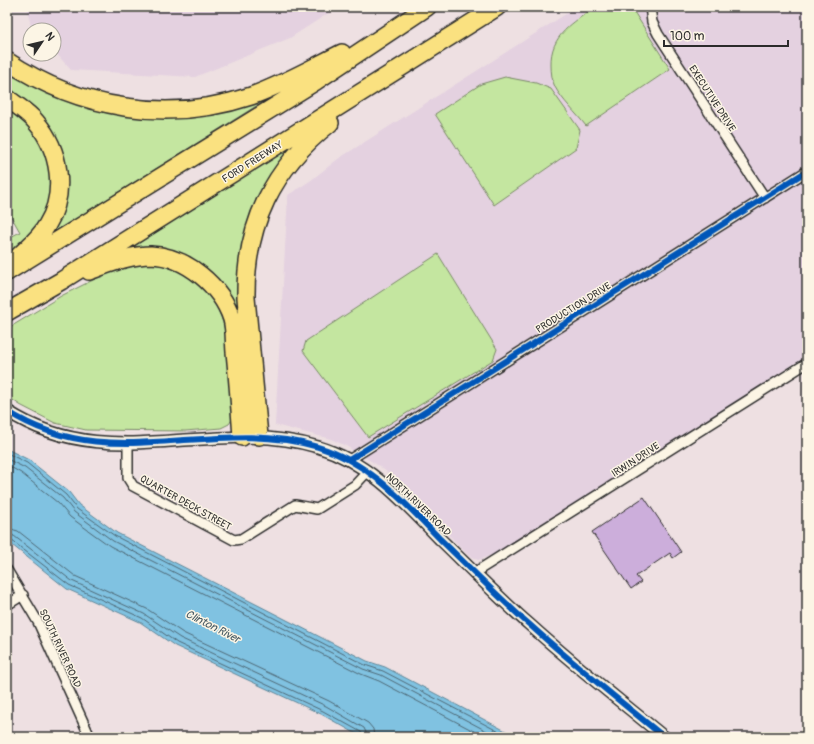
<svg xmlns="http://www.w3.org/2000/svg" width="814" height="744" viewBox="0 0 814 744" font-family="Pangolin,sans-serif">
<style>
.built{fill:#e4d1e0}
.green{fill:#c4e6a0;stroke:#788866}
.water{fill:#80c2e1;stroke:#5e8698}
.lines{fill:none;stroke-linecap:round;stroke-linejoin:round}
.shore{stroke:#4d6774;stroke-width:1}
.building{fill:#ccaedb;stroke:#2b2b2b}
.minor-casing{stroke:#2b2b2b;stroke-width:12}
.tertiary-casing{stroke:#2b2b2b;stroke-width:14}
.motorway-casing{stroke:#2b2b2b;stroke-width:20}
.minor{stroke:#fcf5e5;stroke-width:9}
.tertiary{stroke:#fcf5e5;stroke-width:11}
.motorway{stroke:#fae180;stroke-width:17}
.cycleway-casing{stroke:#fcf5e5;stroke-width:8}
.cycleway{stroke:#0057b8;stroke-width:6}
.labels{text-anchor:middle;stroke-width:3;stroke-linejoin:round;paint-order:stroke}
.street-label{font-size:10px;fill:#2b2b2b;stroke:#fcf5e5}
.water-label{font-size:11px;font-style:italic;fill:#445862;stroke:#fcf5e5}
</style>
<rect width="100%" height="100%" fill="#eee0e2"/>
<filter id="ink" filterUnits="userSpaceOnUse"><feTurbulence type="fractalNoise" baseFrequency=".025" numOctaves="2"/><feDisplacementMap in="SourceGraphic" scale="8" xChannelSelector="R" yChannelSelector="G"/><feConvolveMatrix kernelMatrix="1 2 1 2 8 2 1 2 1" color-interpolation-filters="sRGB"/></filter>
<g filter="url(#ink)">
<path class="built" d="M27,7H338L290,38L195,77L71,70L54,51V30H34L31,27Z
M577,7H807V356L495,554L478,560L468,555L392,476L379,466L346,446L331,439L275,425L288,195L310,181L338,159Z"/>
<path class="green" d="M595,7H631L670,69L586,126C576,113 562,100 555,87C552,81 551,72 551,65C550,35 573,23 595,7Z
M7,67L84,105L269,98L55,232L52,230L66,174L7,91Z
M505,77L536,83L551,89L580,130L576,148L494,205L435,114L481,84Z
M7,106L40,136L53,180L47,216L20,246L7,255V239L20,232L7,209Z
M300,141L265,190L245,337L218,284L133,251L131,248Z
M438,254L497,349L493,360L368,437L303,351L306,341Z
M152,263C160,264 169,265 176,268C237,297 228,361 233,418L229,424L221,428L185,431L86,430L55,423L20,405L7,396V329L61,296L109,272L121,267Z"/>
<path class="water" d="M7,449L29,460L69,492L79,505L117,533L367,661L385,667L517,737H362L321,714L175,646L140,622L67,589L7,541Z"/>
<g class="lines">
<path class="shore" d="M7,453L27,463L66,495L77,509L115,536L365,665L383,671L509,737
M7,459L25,468L63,498L74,512L113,541L363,669L381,675L498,737
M7,465L21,473L58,503L70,517L110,546L361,674L379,681L485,737
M7,528L18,531L75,576L147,609L183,633L329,701L368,723L373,729L374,737
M7,534L14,536L72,581L144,614L180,638L326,706L364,728L368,737
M7,539L11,540L69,585L142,618L177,643L323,711L361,732L363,737"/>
</g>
<path class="building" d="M644,497L681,552L673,558L670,553L636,576L641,582L631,589L592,532Z"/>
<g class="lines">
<defs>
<path id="minor" d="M650,7L652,22L658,34L765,198
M128,444V478L133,486L234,540L241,539L295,505L317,509L355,485L368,471
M349,460L807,171
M7,570L38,622L90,737
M474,573L807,363
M7,605L23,595"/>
<path id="tertiary" d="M7,411C109,477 212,415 318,447C369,462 404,502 440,539C470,568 499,598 530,625C573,664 619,700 664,737"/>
<path id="motorway" d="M7,61C79,109 168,124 251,96C282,85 312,68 342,53
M7,98C17,106 28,112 36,122C60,150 67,193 47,225C40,238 28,247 18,257
M89,271C109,264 129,255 151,255C186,256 221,286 232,319C235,330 234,342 235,352C238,381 240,409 242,437
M7,272L316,81L427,7
M7,312L61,281L497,7
M259,436L246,298C245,224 273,168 330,123"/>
</defs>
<use href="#minor" class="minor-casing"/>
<use href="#tertiary" class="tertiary-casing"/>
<use href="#motorway" class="motorway-casing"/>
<use href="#minor" class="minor"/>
<use href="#tertiary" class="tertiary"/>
<use href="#motorway" class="motorway"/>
<defs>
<path id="cycleway" d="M7,411C109,477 212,415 318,447C369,462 404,502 440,539C470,568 499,598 530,625C573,664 619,700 664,737
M349,460L807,171"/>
</defs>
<use href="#cycleway" class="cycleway-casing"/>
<use href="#cycleway" class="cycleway"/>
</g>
</g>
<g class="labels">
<g class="street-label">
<text transform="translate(713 98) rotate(57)" y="4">EXECUTIVE DRIVE</text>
<text transform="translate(252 161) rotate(-32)" y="4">FORD FREEWAY</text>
<text transform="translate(573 307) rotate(-32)" y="4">PRODUCTION DRIVE</text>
<text transform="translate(635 459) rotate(-33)" y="4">IRWIN DRIVE</text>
<text transform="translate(186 502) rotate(29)" y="4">QUARTER DECK STREET</text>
<text transform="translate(419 504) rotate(44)" y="4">NORTH RIVER ROAD</text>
<text transform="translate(61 648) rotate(65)" y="4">SOUTH RIVER ROAD</text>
</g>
<g class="water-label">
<text transform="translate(213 626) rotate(27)" y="4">Clinton River</text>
</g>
</g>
<rect width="814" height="744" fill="none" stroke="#fcf5e5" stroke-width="24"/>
<rect x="12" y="12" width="790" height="720" fill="none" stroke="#2b2b2b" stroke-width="1.5" filter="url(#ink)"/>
<g transform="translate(42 42) rotate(55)"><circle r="19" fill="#fcf5e5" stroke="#a8a49b"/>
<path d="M0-3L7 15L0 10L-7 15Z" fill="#2b2b2b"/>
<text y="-6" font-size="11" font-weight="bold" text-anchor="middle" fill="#2b2b2b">N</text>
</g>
<path d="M664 40v6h124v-6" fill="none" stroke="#2b2b2b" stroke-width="2"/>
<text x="670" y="40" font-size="12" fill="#2b2b2b" stroke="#fcf5e5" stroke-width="3" paint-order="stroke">100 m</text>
</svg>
